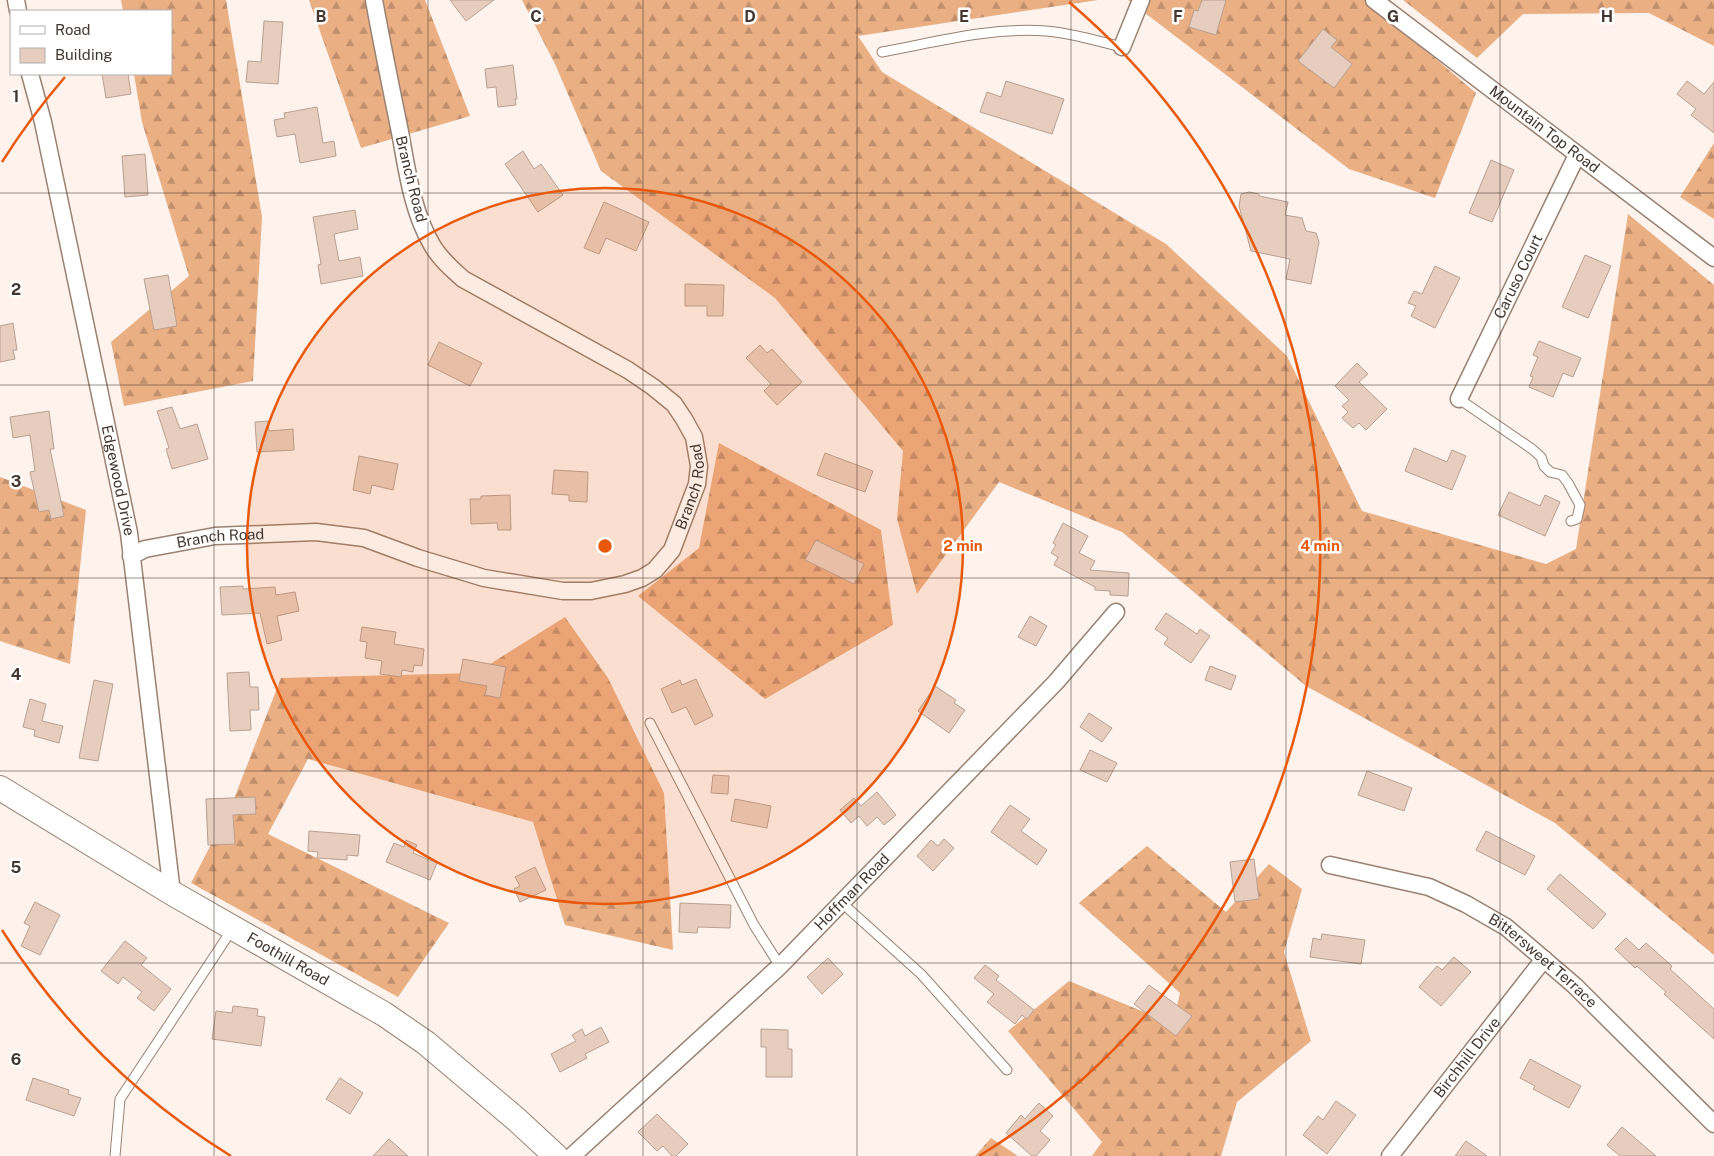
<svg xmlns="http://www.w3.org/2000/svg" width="1714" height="1156" viewBox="0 0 1714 1156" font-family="'Public Sans',sans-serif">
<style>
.forest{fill:url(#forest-firs)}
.building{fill:#e7cdbe;stroke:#b9a091}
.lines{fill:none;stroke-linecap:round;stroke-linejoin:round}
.lane-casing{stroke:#998272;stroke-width:11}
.street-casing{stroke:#998272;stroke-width:19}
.secondary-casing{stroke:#998272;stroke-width:26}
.lane{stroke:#fff;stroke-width:9}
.street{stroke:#fff;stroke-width:16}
.secondary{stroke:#fff;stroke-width:24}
.grid{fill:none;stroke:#423831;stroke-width:1;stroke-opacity:0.55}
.ring{fill:none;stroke:#e8590c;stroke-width:2.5}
.labels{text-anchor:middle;stroke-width:5;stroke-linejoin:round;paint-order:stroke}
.street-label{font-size:15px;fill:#423831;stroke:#fff}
.grid-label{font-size:16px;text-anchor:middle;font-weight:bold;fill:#423831;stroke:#fff;stroke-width:5;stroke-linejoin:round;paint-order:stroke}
.centre{fill:#e8590c;stroke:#fff;stroke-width:2.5}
.ring-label{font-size:15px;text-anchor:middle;font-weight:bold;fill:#e8590c;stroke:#fff;stroke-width:5;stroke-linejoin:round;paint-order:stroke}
</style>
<defs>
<pattern id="forest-firs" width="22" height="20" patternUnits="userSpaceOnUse" patternTransform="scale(1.25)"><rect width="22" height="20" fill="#ebaf84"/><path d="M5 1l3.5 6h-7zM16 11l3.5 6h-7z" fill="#c08f6d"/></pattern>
</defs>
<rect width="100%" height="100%" fill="#fdf2ec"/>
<path class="forest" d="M121,0H226L262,217L253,381L124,406L111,342L189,276L142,122L134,74H171V11H123Z
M309,0H425L470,116L361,148Z
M522,0H1098L858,36L882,72L1166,244L1287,356L1362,511L1546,564L1576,549L1628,214L1714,285V955L1555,823L1306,686L1122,532L999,482L917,594L897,519L903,451L775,298L601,171L555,64Z
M1128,0H1366L1476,93L1435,198L1349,169Z
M1403,0H1714V46L1649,13L1523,14L1477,58Z
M1714,143V219L1680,197Z
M719,443L881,530L893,625L765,699L638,596L699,548Z
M0,477L86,510L70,664L0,641Z
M565,617L608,678L664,793L673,950L565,925L533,822L308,759L268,834L449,923L398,997L191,883L232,804L281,678L476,673Z
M1147,846L1226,912L1269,864L1302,889L1284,952L1311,1041L1237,1102L1221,1156H1092L1102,1142L1008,1031L1069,981L1173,1024L1180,993L1079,903Z
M991,1138L1018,1156H975Z"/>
<path class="building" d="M450,0H494L466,21Z
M1202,0H1226L1216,35L1189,27L1194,10L1198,11Z
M264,21L283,22L278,84L246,82L248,61L261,62Z
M1323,29L1337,40L1331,47L1352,64L1334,88L1298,61Z
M513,65L517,99H515L516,105L498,107L496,87L487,88L485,69Z
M102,74H128L131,94L106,98Z
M1006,81L1064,99L1052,134L980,112L987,92L1001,97Z
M1687,81L1704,94L1714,82V133L1691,115L1696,109L1677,94Z
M317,107L323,143L334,141L336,156L300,163L295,134L277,137L274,120L285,118L284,113Z
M523,151L534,169L541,164L563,195L538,212L505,164Z
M145,154L148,195L125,197L122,156Z
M1491,160L1514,170L1492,222L1469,213Z
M1249,192L1259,194V196L1288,202L1285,215L1302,218L1306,231L1316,233L1319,242L1311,284L1286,279L1290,259L1251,251L1239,206L1241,194Z
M604,202L649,222L636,251L606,238L599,254L584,248Z
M355,210L358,229L334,234L339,261L360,257L363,276L321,284L318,265L321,264L313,217Z
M1585,255L1611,266L1588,318L1562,307Z
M1435,266L1460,278L1435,328L1411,316L1416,306L1408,303L1414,291L1422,294Z
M168,275L177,326L154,330L144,279Z
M685,284L724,285L723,316H707V306H685Z
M13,323L17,350H13L15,359L0,362V326Z
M1539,341L1581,358L1573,377L1563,373L1553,397L1529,387L1533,377L1530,376L1538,357L1533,355Z
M439,342L482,363L470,386L428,365Z
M760,345L767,353L772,349L802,382L777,405L764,391L771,384L746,358Z
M1357,363L1368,374L1359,382L1387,409L1366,430L1359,423L1353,428L1342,418L1348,412L1342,406L1349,400L1335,386Z
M172,407L180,429L197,424L208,459L172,469L166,449L169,448L157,411Z
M49,411L54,449H50L64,516L51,519L49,510L39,512L30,472L35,471L30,435L13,438L10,417Z
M268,421L269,431L293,429L294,450L257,452L255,422Z
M1414,448L1447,462L1452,450L1466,456L1452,490L1405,471Z
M825,453L873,471L865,492L817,475Z
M359,456L398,464L393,490L372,485L370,494L353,490Z
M554,470L588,472L587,502L569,501V495L552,494Z
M1509,492L1540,506L1545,495L1560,502L1545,536L1498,515Z
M510,495L511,530H498L497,523L471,524L470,499H481V496Z
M1063,523L1088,536L1079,553L1095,561L1090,570L1129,573L1128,596L1110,595V591L1095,590V587L1054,565L1058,557L1051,553L1056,545L1053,543Z
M816,540L864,564L854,584L805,560Z
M243,586V589L275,587L276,595L295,592L299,611L277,616L282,640L267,644L260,613L222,615L220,587Z
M1166,613L1197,634L1200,629L1210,636L1191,663L1164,644L1168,638L1155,629Z
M1030,616L1047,626L1036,646L1018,637Z
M362,627L396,632L394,644L424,649L422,666L414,665L413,672L402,670L401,677L380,674L382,661L365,658L367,642L360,641Z
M463,659L506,667L500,698L485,695L487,686L459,681Z
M1210,666L1236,676L1231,690L1205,680Z
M249,672L250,687H258L259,710H250L251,730L230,731L227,673Z
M696,679L713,716L695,725L686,707L672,713L661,689L680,680L682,685Z
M94,680L113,684L98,761L79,758Z
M935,686L956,700L954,703L965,710L949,733L918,711Z
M30,699L46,704L42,721L63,726L59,743L34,736L35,730L23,727Z
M1089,713L1112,728L1102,742L1080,727Z
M1090,750L1117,763L1107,782L1080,770Z
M1367,771L1412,788L1404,811L1358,795Z
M713,775L729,776L728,794L711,793Z
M877,792L896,815L884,825L877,817L867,826L859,816L851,823L840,810L854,798L861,806Z
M255,797L256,814L233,815L235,844L208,845L206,799Z
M735,799L771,806L767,828L731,821Z
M1010,805L1030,819L1021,831L1047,850L1037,865L991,832Z
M309,831L360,835L358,856L347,855V860L317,858L318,852L308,851Z
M1486,831L1535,856L1525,875L1476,850Z
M944,839L954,848L933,871L917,856L931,840L938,846Z
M406,840L417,845L413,853L437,863L430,880L386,862L394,843L404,847Z
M1254,859L1259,899L1235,902L1230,862Z
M535,867L546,890L520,902L514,889L520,886L515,877Z
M1560,874L1606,914L1593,929L1547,889Z
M35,902L60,915L40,955L21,946L30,926L24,923Z
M680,903L731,905L730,928L698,927L697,933L679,932Z
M1322,934L1365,940L1361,964L1310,957L1313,938L1321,940Z
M1626,938L1639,950L1646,943L1672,966L1670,969L1714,1009V1039L1664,994L1666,992L1637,966L1635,968L1615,949Z
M125,941L147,958L141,965L171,989L154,1011L137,998L142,992L123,977L118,984L101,971Z
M1454,957L1471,972L1441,1006L1419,987L1437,966L1442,970Z
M828,958L843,974L822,994L807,977Z
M985,965L999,976L996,980L1034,1010L1027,1019L1022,1015L1015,1024L987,1002L994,994L974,978Z
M1149,985L1192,1016L1176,1036L1134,1004Z
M233,1006L258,1009L257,1016L265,1017L261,1046L212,1039L216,1011L232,1013Z
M601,1027L609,1042L585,1054L587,1058L560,1072L551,1054L576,1041L572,1035L582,1029L585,1036Z
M761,1029L788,1030V1049H792V1077H766V1047H761Z
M1530,1059L1581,1086L1569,1108L1533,1089L1535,1086L1520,1078Z
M33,1078L69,1090L68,1094L81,1098L74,1116L26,1100Z
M340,1078L363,1093L350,1114L326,1099Z
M1336,1101L1356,1115L1327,1154L1303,1135L1318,1116L1323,1120Z
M1039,1103L1053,1116L1040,1131L1050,1140L1036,1156H1032L1006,1133L1021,1115L1025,1119Z
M657,1114L688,1144L676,1156H672L663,1146L657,1151L638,1132Z
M1622,1127L1656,1156H1620L1607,1145Z
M389,1139L408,1156H373Z
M1466,1141L1487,1156H1455Z"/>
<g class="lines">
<defs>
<path id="lane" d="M882,52C936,42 991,27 1046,31C1072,33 1097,41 1122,47
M1459,399L1532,449L1541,457L1544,466L1550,472L1562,475L1568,483L1580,505L1577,519L1571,521
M650,723L754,925L780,966
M842,903L921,974L1007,1070
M115,1156L120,1099L233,928"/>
<g id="street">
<path d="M16,0L18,11"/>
<path id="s1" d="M1374,0L1714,258"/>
<path d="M1122,47L1141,0"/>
<path id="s2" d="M30,74L43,122L129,533L172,893"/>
<path id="s3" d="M1459,399L1577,155"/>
<path id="s4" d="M131,556L145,549L215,536L316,532L364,538L418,558L484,578L563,591H591L625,584L642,578L655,570L672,550L697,484L699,466L694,437L684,419L674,404L653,387L628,370L463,279C452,269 440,259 432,245C412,211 407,170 400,132C391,88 382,44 374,0"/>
<path id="s5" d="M1330,865L1429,887L1466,904L1506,927L1574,985L1714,1124"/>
<path id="s6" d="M572,1156L780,966L1056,682L1116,612"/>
<path id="s7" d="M1390,1156L1544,959"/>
</g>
<g id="secondary">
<path id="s8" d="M0,788L172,893L384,1014L426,1043L516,1119L556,1156"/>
</g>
</defs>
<use href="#lane" class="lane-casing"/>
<use href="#street" class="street-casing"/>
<use href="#secondary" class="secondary-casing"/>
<use href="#lane" class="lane"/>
<use href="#street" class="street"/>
<use href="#secondary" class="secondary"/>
</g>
<path class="grid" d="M214,0V1156M428,0V1156M643,0V1156M857,0V1156M1071,0V1156M1286,0V1156M1500,0V1156M0,193H1714M0,385H1714M0,578H1714M0,771H1714M0,963H1714"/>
<circle cx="605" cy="546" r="358" fill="#e8590c" fill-opacity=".12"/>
<g class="ring">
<circle cx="605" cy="546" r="358"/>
<path d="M231 1156A715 715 0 0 1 2 930M2 162A715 715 0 0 1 65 77M1069 2A715 715 0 0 1 979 1156"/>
</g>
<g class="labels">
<g class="street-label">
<text dy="5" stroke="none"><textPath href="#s1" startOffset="214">Mountain Top Road</textPath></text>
<text transform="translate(411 179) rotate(76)" y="5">Branch Road</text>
<text dy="5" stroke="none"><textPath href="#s3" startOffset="136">Caruso Court</textPath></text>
<text dy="5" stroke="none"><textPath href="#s2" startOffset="416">Edgewood Drive</textPath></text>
<text dy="5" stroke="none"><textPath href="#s4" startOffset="632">Branch Road</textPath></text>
<text dy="5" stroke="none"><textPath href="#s4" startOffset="92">Branch Road</textPath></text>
<text dy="5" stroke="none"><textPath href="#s6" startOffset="385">Hoffman Road</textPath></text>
<text dy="5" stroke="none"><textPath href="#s8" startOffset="335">Foothill Road</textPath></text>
<text dy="5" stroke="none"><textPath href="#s5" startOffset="238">Bittersweet Terrace</textPath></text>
<text dy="5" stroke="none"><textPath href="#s7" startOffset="125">Birchhill Drive</textPath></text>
</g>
</g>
<g class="grid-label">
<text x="321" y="22">B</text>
<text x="536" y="22">C</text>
<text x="750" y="22">D</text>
<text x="964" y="22">E</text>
<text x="1178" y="22">F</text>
<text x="1393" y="22">G</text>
<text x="1607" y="22">H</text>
<text x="16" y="102">1</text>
<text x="16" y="295">2</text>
<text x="16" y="487">3</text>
<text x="16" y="680">4</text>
<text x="16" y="873">5</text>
<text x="16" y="1065">6</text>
</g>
<circle cx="605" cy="546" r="8" class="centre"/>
<g class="ring-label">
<text x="963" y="551">2 min</text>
<text x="1320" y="551">4 min</text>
</g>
<rect x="10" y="10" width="162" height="65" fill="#ffffff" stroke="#b3afad"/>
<rect x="20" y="26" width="25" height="8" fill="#ffffff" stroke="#b3afad"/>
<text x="55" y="35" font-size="15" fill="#423831">Road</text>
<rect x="20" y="48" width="25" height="15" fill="#e7cdbe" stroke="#b3afad"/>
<text x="55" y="60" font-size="15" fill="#423831">Building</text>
</svg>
